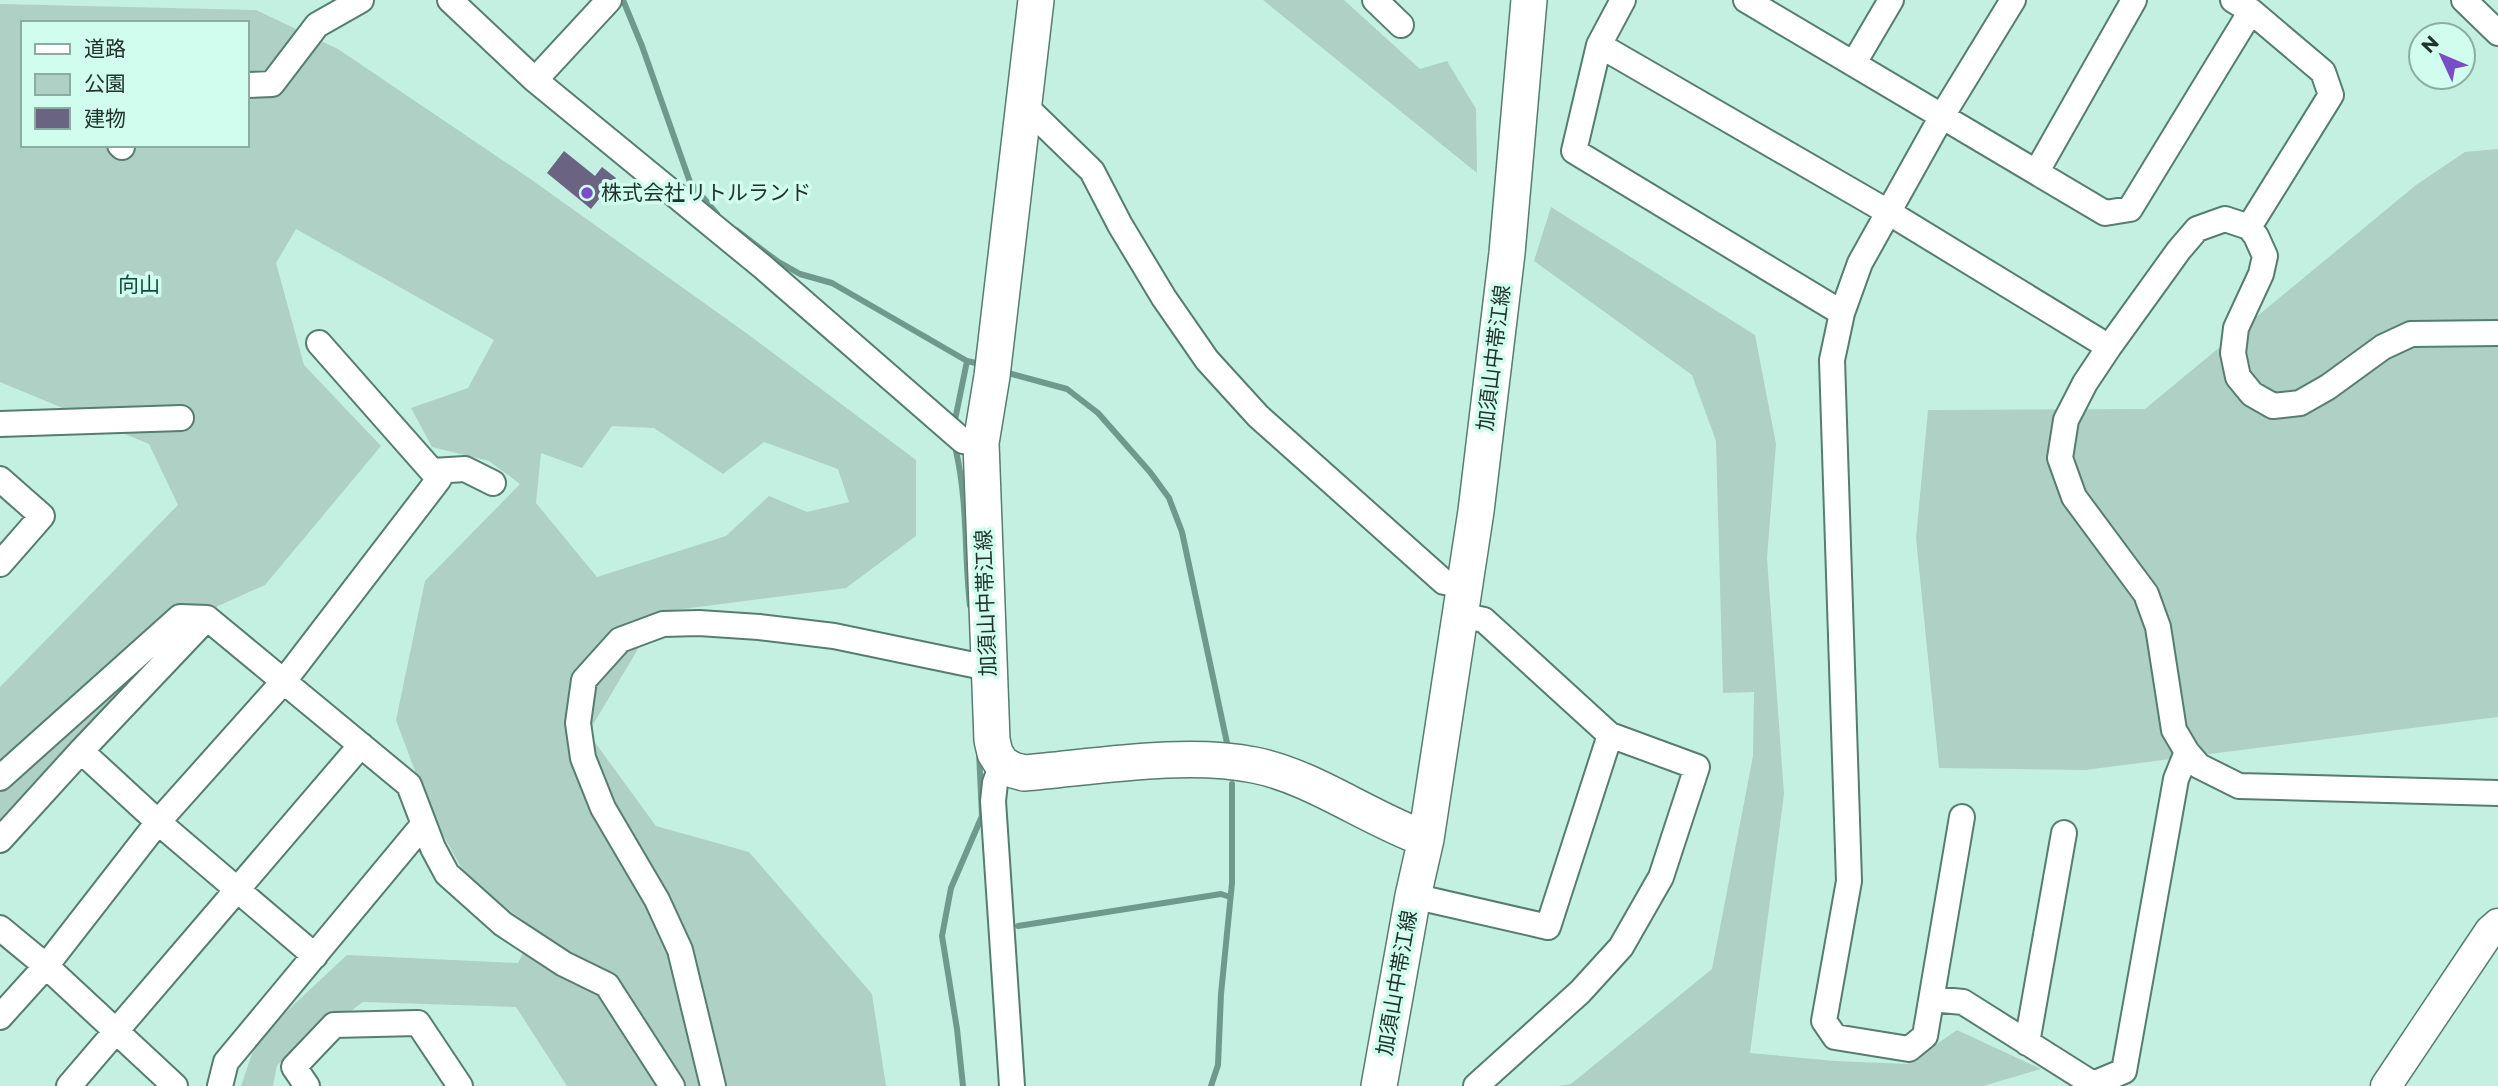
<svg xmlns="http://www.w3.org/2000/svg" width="2498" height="1086" viewBox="0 0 2498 1086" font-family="Montserrat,'Noto Sans JP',sans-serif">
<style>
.green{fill:#aed0c5;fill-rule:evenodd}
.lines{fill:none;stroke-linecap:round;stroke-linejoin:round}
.stream{stroke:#6f998d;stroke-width:6}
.building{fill:#6b6382}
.minor-casing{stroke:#557d72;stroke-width:28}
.tertiary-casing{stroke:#557d72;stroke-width:33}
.secondary-casing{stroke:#557d72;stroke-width:38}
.minor{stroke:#fff;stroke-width:24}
.tertiary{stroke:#fff;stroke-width:30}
.secondary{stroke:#fff;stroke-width:35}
.poi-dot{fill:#794dc5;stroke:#d1fdef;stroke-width:2.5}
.labels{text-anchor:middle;stroke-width:7;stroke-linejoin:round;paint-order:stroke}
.poi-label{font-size:21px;fill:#22332e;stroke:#d1fdef;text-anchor:start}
.park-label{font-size:21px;fill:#0e4a3d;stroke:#d1fdef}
.street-label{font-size:21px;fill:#22332e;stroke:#d1fdef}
</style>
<rect width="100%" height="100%" fill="#c4f0e2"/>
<path class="green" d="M1263,0H1344L1420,69L1447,61L1476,109L1477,173Z
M0,4L256,10L338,49L529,178L749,335L916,460V536L846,588L660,612L588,733L656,826L749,852L872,994L886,1086H567L516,1007L363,1002L277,1065L273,1086H241L257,1039L347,955L518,963L535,929L469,881L431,814L396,720L425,581L520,484L489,461L432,447L411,408L468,388L494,340L296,229L276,263L304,365L381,446L265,585L218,606L182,633L0,829V687L178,505L149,444L0,382ZM23,23H247V145H23ZM612,426L654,428L723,474L764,442L838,469L849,502L807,512L769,496L726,536L597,577L536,503L541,453L582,468Z
M2498,149V717L2085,770L1939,768L1916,538L1928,410L2145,409L2416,185L2465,152Z
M1551,207L1755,335L1776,444L1767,558L1784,794L1750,1053L1835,1061L1908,1064L1957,1030L2041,1069L1983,1086H1558L1571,1084L1712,969L1753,756L1754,692L1723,693L1716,441L1692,375L1534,261Z"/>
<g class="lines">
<path class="stream" d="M623,0L642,46L690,182L717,214
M736,230L777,261L800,274L832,283L967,361L980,364
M1008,373L1067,389L1098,413L1150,472L1169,498L1182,532L1227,743
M955,420L967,361
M956,451C968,503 964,553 970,606
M1018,926L1221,894L1230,897
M963,1086L957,1029L942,936L951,888L982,816L979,752
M1211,1086L1218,1065L1221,994L1232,883V784"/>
</g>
<path class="building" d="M564,151L595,176L602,167L616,178L591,209L547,173Z"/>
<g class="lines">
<defs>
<path id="minor" d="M450,0L535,80L763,267L963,441L981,443
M1375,0L1401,25
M1623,0L1599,45L1574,151L1842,313
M1746,0L2105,213L2130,209L2251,11
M2233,0L2251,11L2323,72L2331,95L2249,227
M2464,0L2498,33
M1599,45L1888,212L2109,347
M1854,63L1891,0
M535,80L609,0
M247,85L272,84L317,25L361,0
M1024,105L1092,171L1120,225L1164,298L1207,360L1258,416L1444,582L1464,585
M120,145L122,147
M2037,171L2134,0
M2498,333L2411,334L2383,347L2328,387L2300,403L2273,406L2252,394L2238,377L2233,353L2236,328L2261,274L2265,256L2256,236L2249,227L2225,219L2197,229L2179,250L2109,347L2085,383L2066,420L2060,458L2074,497L2146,594L2158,627L2174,730L2187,752L2199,766L2239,786L2498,793
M0,424L181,418
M433,471L465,469L493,483
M0,479L42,516L0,564
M81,751L158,822L315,956
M1002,764L995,783L993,801L1012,1086
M0,778L180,617L207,618L409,785L433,848L447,874L503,924L564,964L607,985L672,1086
M1962,817L1925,1036L1909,1049L1835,1037L1824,1021L1849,881L1832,360L1842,313L1860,263L1942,116L2013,0
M0,840L81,751L207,618
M1413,896L1548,927L1610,735L1484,620L1461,615
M0,928L46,966L175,1086
M1932,999L1963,1002L2093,1084L2124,1071L2176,779L2187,752
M0,1017L46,966L158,822L284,681L439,479L319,343
M2027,1043L2064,833
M69,1086L361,745
M220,1086L226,1062L423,825
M307,1086L294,1067L334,1025L418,1023L460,1086
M713,1086L680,950L657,900L603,808L583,758L578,723L584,680L620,640L663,624L699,623L759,627L834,636L988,668
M1476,1086L1580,992L1621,947L1661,877L1697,767L1610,735"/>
<path id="tertiary" d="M2386,1086L2490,931L2498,924"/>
<path id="secondary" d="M1036,0L992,376L981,443L992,740L995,753L1002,764L1013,770L1024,773C1094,767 1186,751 1254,765C1312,776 1369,819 1426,839
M1379,1086L1413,896L1426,839L1476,511L1507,253L1529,0"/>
</defs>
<use href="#minor" class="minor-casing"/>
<use href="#tertiary" class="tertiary-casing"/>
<use href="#secondary" class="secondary-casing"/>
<use href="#minor" class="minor"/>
<use href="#tertiary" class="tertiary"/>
<use href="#secondary" class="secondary"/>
</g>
<circle class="poi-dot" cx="587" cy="193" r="7"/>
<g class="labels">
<g class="poi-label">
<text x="601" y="200">株式会社リトルランド</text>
</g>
<g class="park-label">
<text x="139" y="292">向山</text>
</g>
<g class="street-label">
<text transform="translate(1494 358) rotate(-83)" y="7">加須山中帯江線</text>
<text transform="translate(986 603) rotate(-92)" y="7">加須山中帯江線</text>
<text transform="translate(1397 983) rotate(-80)" y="7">加須山中帯江線</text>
</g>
</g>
<rect x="21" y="21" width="228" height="126" fill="#d1fdef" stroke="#8baca2" stroke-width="2"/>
<rect x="35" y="44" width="35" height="10" fill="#ffffff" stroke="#8baca2" stroke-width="2"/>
<text x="84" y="56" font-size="21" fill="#22332e">道路</text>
<rect x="35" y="74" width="35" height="21" fill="#aed0c5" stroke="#8baca2" stroke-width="2"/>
<text x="84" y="91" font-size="21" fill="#22332e">公園</text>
<rect x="35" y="108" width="35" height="21" fill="#6b6382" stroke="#8baca2" stroke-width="2"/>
<text x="84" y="126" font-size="21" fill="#22332e">建物</text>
<g transform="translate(2442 56) rotate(314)"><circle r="33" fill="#d1fdef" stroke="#8baca2" stroke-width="2"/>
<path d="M0-5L12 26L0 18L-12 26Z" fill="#794dc5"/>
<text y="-10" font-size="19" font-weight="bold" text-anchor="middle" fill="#22332e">N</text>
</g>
</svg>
